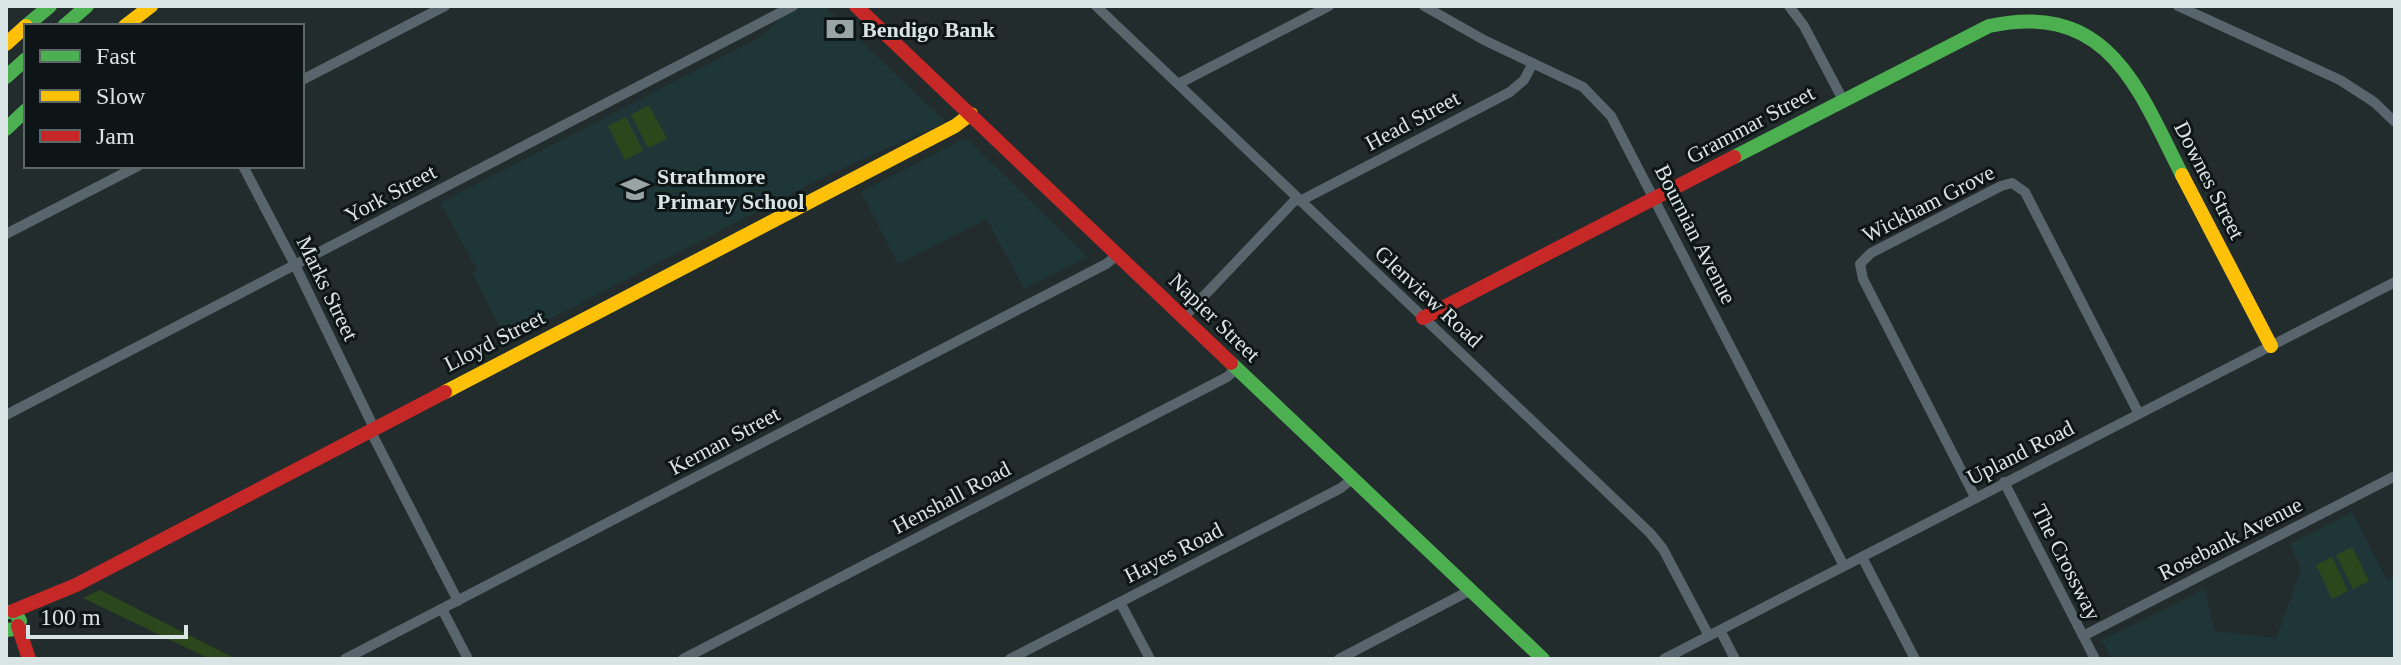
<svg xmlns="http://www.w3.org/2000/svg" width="2401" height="665" viewBox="0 0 2401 665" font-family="Georgia,serif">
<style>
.built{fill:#1e3637}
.green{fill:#2b481c}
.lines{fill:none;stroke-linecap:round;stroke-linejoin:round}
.street{stroke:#58656d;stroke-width:10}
.fast{stroke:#4caf50;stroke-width:14}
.slow{stroke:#ffc107;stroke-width:14}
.jam{stroke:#c62828;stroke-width:14}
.labels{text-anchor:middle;stroke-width:6;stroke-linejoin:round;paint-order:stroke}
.poi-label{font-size:22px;font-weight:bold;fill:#d9e4e4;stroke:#0e1516;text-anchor:start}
.street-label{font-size:22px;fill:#d9e4e4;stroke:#0e1516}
</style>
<rect width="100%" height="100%" fill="#222c2c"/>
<path class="built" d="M793,6H824L946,122L830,174L507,341L472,273L477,270L440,203L762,36Z
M966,138L1088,257L1024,289L987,219L898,264L861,192Z
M2352,512L2387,580L2395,576V659H2112L2102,640L2205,589L2214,631L2276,638L2301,569L2290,544Z"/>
<path class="green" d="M649,105L667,139L648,148L631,115Z
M626,117L643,151L625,160L608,126Z
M2352,547L2369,581L2353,589L2336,555Z
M2332,557L2348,591L2332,599L2316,565Z
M100,590L236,659H210L83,598Z"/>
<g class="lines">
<path class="street" d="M1096,6L1650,533L1663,549L1709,636
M1424,6L1484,40L1583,87L1611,116L1844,566
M1789,6L1804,26L1843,100
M2178,6L2340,80L2374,102L2395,122
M302,80L445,6
M1178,84L1329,6
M243,166L295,265L374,428
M1300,201L1510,92L1524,80L1533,63
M6,234L138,166
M1184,317L1297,198
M6,415L793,6
M370,430L458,601
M2004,482L2095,659
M1975,497L1863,279L1860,264L1871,253L2001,186L2012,183L2025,192L2139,414
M1862,557L1915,659
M1120,602L1150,659
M442,609L468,659
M1720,630L1735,659
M2083,636L2395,476
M345,659L1106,264L1119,254
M683,659L1227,377L1236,369
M1010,659L1341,488L1352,479
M1339,659L1469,591
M1664,659L2395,282"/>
<path class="fast" d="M26,26L50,6
M64,26L87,6
M6,77L26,59
M6,129L26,110
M1734,157L1989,26C2109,0 2138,89 2182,175
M1231,363L1543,659
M6,612H15L20,621L16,629L6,630"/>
<path class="slow" d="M125,26L151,6
M6,44L26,26
M2182,175L2271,346
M445,392L955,126L971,114"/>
<path class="jam" d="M856,6L1231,363
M1423,318L1734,157
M13,611L76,585L445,392
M18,626L29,659"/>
</g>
<defs>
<symbol id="bank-bare" viewBox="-9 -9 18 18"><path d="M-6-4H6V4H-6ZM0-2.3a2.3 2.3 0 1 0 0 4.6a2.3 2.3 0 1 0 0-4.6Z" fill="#99a4a4" stroke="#0e1516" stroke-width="2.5" paint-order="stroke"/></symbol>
<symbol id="school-bare" viewBox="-9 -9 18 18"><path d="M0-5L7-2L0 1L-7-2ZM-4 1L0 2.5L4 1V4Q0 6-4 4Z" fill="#99a4a4" stroke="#0e1516" stroke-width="2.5" paint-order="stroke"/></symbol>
</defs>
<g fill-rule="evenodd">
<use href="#bank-bare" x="820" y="9" width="40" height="40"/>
<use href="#school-bare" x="615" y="169" width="40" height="40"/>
</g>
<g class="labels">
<g class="poi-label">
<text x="862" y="37">Bendigo Bank</text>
<text x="657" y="184">Strathmore<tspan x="657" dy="25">Primary School</tspan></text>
</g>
<g class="street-label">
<text transform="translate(1412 120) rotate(-28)" y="8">Head Street</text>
<text transform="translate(1750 124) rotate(-28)" y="8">Grammar Street</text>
<text transform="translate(2210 180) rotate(63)" y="8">Downes Street</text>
<text transform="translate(390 193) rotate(-28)" y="8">York Street</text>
<text transform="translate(1928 203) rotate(-27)" y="8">Wickham Grove</text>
<text transform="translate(1696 234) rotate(63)" y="8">Bournian Avenue</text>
<text transform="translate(328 288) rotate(64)" y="8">Marks Street</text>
<text transform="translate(1429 296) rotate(43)" y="8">Glenview Road</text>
<text transform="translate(1215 317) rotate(44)" y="8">Napier Street</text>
<text transform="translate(494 340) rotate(-27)" y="8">Lloyd Street</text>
<text transform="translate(724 440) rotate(-28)" y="8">Kernan Street</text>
<text transform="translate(2020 452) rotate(-27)" y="8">Upland Road</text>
<text transform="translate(951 497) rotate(-28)" y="8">Henshall Road</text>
<text transform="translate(2230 538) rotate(-27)" y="8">Rosebank Avenue</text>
<text transform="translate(1173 552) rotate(-27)" y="8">Hayes Road</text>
<text transform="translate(2067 562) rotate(63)" y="8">The Crossway</text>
</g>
</g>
<rect width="2401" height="665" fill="none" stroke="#d9e4e4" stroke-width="16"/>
<rect x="24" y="24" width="280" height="144" fill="#0e1516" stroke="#5f6868" stroke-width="2"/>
<rect x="40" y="50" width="40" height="12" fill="#4caf50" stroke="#5f6868" stroke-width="2"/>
<text x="96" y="64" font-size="24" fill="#d9e4e4">Fast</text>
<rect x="40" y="90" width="40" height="12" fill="#ffc107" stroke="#5f6868" stroke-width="2"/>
<text x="96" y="104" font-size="24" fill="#d9e4e4">Slow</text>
<rect x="40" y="130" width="40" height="12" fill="#c62828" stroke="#5f6868" stroke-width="2"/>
<text x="96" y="144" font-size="24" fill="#d9e4e4">Jam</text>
<path d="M28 625v12h158v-12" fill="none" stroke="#d9e4e4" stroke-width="4"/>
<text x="40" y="625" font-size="24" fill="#d9e4e4" stroke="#0e1516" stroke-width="6" paint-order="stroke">100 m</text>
</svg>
